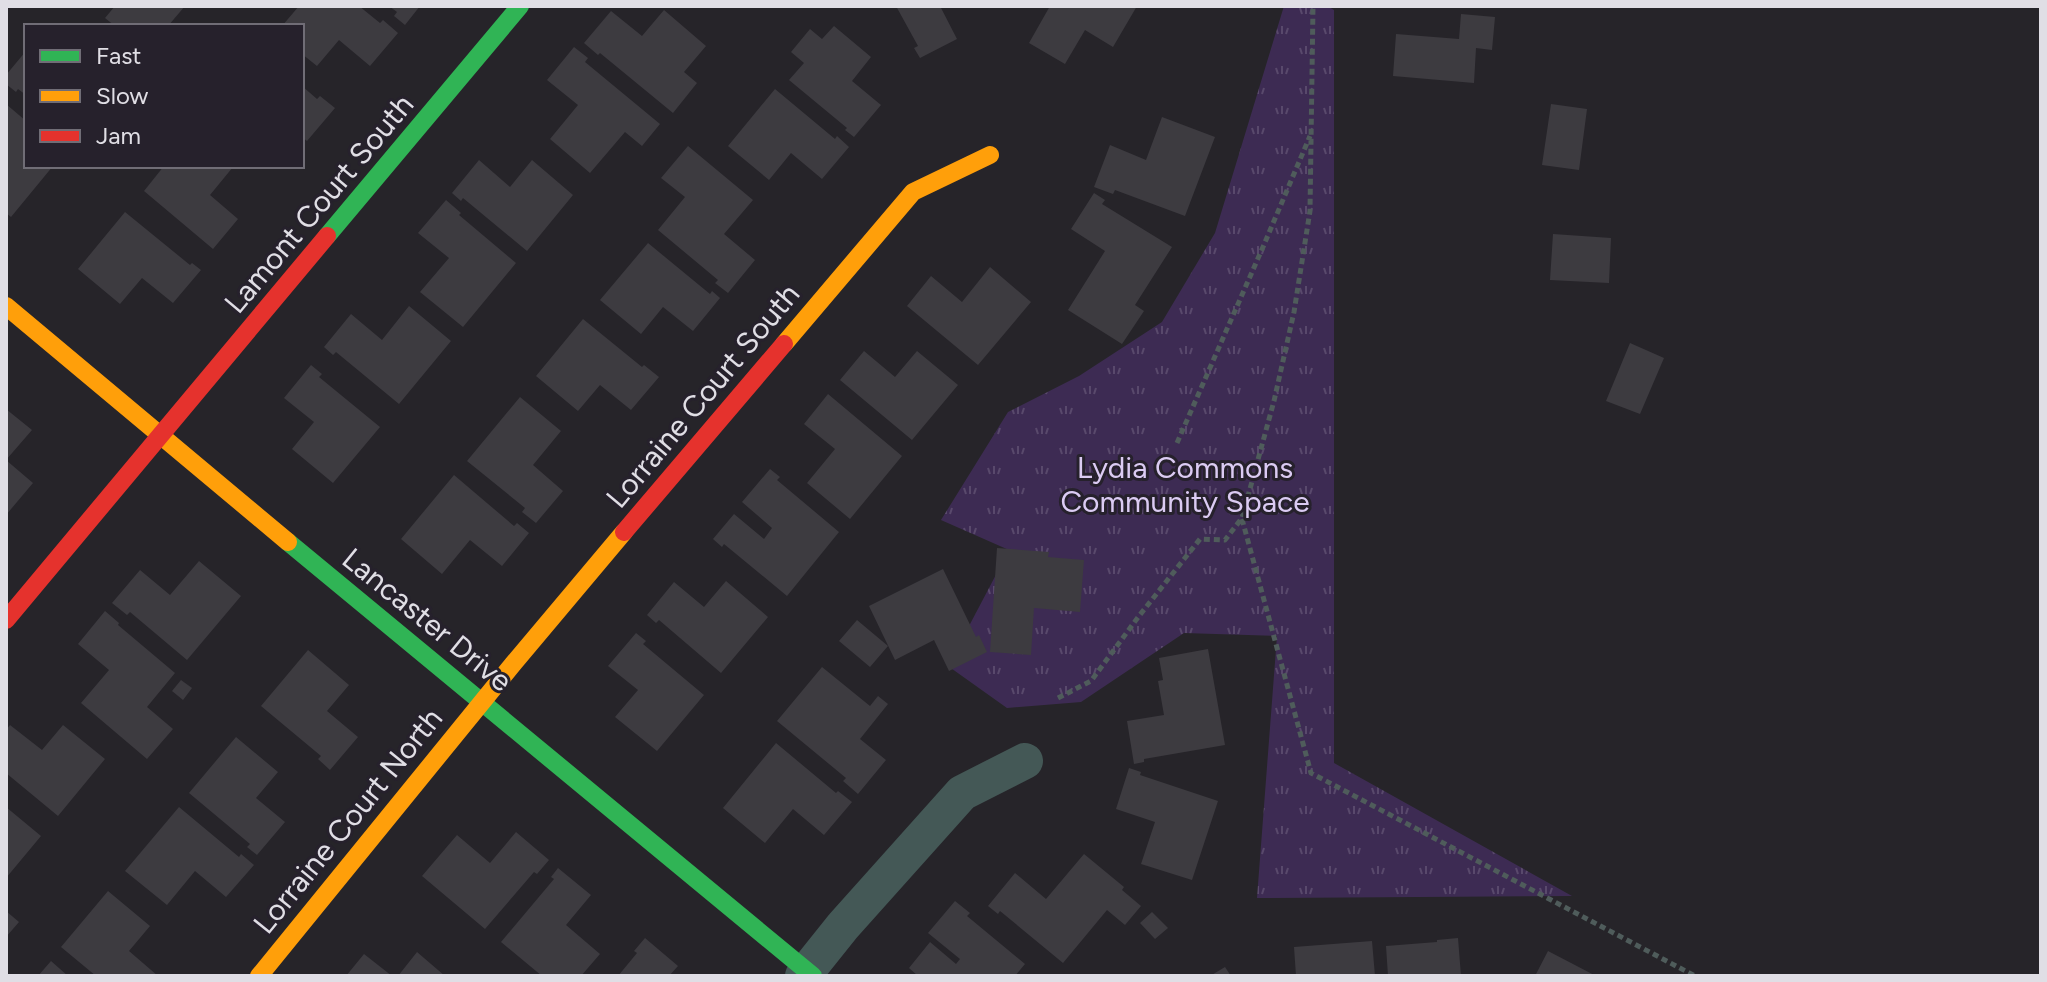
<svg xmlns="http://www.w3.org/2000/svg" width="2047" height="982" viewBox="0 0 2047 982" font-family="Figtree,sans-serif">
<style>
.park{fill:url(#park-tufts)}
.building{fill:#3d3b40}
.lines{fill:none;stroke-linecap:round;stroke-linejoin:round}
.path{stroke:#4f5c5b;stroke-width:5;stroke-dasharray:6 4;stroke-linecap:butt}
.street{stroke:#445856;stroke-width:36}
.fast{stroke:#30b455;stroke-width:18}
.slow{stroke:#ff9f0a;stroke-width:18}
.jam{stroke:#e5322d;stroke-width:18}
.labels{text-anchor:middle;stroke-width:6;stroke-linejoin:round;paint-order:stroke}
.street-label{font-size:30px;fill:#e0dee5;stroke:#26212c}
.park-label{font-size:30px;fill:#dbcbf3;stroke:#26212c}
</style>
<defs>
<pattern id="park-tufts" width="24" height="20" patternUnits="userSpaceOnUse" patternTransform="scale(2)"><rect width="24" height="20" fill="#3d2b53"/><path d="M3 7l-1-3M5 7V3M7 7l1-3M15 17l-1-3M17 17v-4M19 17l1-3" fill="none" stroke="#59496c"/></pattern>
</defs>
<rect width="100%" height="100%" fill="#262429"/>
<path class="park" d="M1284,6H1327L1334,10V763L1572,896L1257,898L1277,636L1184,633L1081,702L1007,708L948,666L1009,550L941,520L1008,412L1079,376L1162,322L1215,233Z"/>
<path class="building" d="M115,6H185L168,26H115L105,18Z
M299,6H359L380,23L383,20L398,33L370,66L339,40L317,66L302,54V26H282Z
M389,6H420L405,25L394,16L397,12Z
M896,6H940L957,39L920,58L914,48L918,46Z
M1050,6H1137L1113,47L1085,30L1065,64L1029,43Z
M664,10L706,46L684,72L697,83L673,113L600,53L598,55L584,43L611,11L642,36Z
M1461,14L1495,17L1492,50L1476,48L1474,83L1393,76L1396,34L1459,39Z
M834,26L871,57L852,81L881,105L854,137L845,130L847,128L789,80L804,63L791,52L810,29L822,39Z
M574,47L588,58L585,62L660,124L642,146L625,132L590,173L550,139L578,105L547,80Z
M26,51V95L18,89L16,92L6,84V75Z
M302,86L317,99L320,96L335,108L307,141L302,137Z
M775,89L835,139L837,136L849,147L822,179L791,153L769,180L728,146Z
M6,104L26,121V166H53L11,217L6,213Z
M1551,104L1587,109L1579,170L1542,165Z
M1162,117L1215,137L1185,216L1115,190L1113,194L1094,187L1110,145L1146,160Z
M688,146L753,200L724,234L755,260L728,293L715,283L718,280L658,230L685,197L661,178Z
M479,160L510,187L532,160L573,195L527,251L463,198L461,201L452,193Z
M164,166L233,167L210,195L238,219L213,249L144,191Z
M1094,193L1105,200L1102,204L1172,247L1135,305L1144,311L1122,344L1068,310L1105,251L1071,229Z
M446,200L461,213L459,215L516,263L463,327L420,292L449,258L418,233Z
M125,212L190,265L192,263L201,270L173,303L142,278L120,304L78,269Z
M1553,234L1611,238L1609,283L1550,280Z
M648,243L710,294L712,291L720,298L693,331L663,307L641,334L600,300Z
M990,267L1031,302L978,365L907,306L931,276L962,302Z
M409,306L451,341L399,404L336,352L333,355L324,347L351,314L382,340Z
M583,319L642,367L644,365L659,377L631,410L600,385L578,411L536,376Z
M1630,343L1664,358L1640,414L1606,401Z
M864,351L895,377L917,351L958,385L912,440L840,380Z
M311,365L322,374L319,377L380,427L333,483L292,449L314,422L284,398Z
M828,394L902,456L850,519L807,483L835,449L804,424Z
M520,397L561,431L533,465L563,491L536,523L522,512L525,508L467,461Z
M6,409L32,430L6,460L33,483L6,515Z
M770,469L780,477L777,480L839,532L787,596L724,544L722,547L713,539L734,514L764,539L772,528L742,502Z
M454,475L514,526L517,523L529,533L502,566L470,540L442,574L401,539Z
M997,548L1049,552L1048,557L1084,560L1080,612L1034,608L1031,655L990,652Z
M199,561L241,596L187,660L130,612L127,615L112,603L140,570L170,595Z
M943,569L976,637L979,635L987,652L949,671L934,640L895,660L869,606Z
M726,581L768,617L721,673L659,620L656,623L647,615L674,582L704,607Z
M105,611L119,623L118,625L175,673L147,707L173,729L147,759L81,703L109,670L78,644Z
M857,620L888,646L870,667L839,641Z
M636,633L646,641L643,644L704,695L657,751L615,717L638,690L608,666Z
M1208,649L1225,745L1144,759V762L1134,764L1127,721L1164,715L1158,681L1163,680L1159,658Z
M308,650L349,685L327,711L358,737L330,770L318,759L321,756L261,706Z
M822,667L870,706L878,696L888,704L860,739L886,760L858,794L843,781L846,778L777,721Z
M181,680L192,688L183,700L172,691Z
M10,725L42,750L63,725L105,759L58,816L6,773V730Z
M236,737L278,772L256,798L285,822L257,855L247,847L250,844L189,793Z
M776,743L836,793L838,791L852,802L824,835L793,809L765,843L723,808Z
M1129,768L1141,772L1140,775L1218,801L1192,880L1141,864L1155,822L1116,809Z
M6,807L41,836L6,878Z
M179,807L239,857L241,854L254,865L226,897L195,871L167,905L125,871Z
M516,832L549,860L537,874L534,872L485,929L422,876L457,835L490,863Z
M1084,854L1124,887L1122,890L1141,906L1125,925L1107,910L1063,963L1000,911L998,914L988,906L1015,873L1046,899Z
M558,868L591,895L566,925L600,954L581,976H542L501,942L554,879L551,877Z
M108,891L150,926L129,951L158,976H96L61,947Z
M955,901L970,913L967,916L1025,964L1015,976H918L909,968L930,942L956,964L960,959L928,933Z
M6,911L19,922L6,937Z
M1152,912L1168,928L1155,939L1140,923Z
M645,938L678,966L669,976H618L637,953L634,951Z
M1458,938L1461,976H1388L1386,946L1437,942V940Z
M1372,941L1375,976H1296L1294,947Z
M1548,951L1596,976H1535Z
M417,952L445,976H398Z
M364,954L392,976H346Z
M51,961L68,976H38Z
M1225,967L1231,976H1210Z"/>
<g class="lines">
<path class="path" d="M1177,443L1263,247L1310,136
M1242,519L1311,773L1695,976
M1058,698L1091,681L1139,616L1200,539L1225,540L1242,518L1274,401L1294,312L1310,211L1313,6"/>
<path class="street" d="M803,976L843,926L962,793L1025,761"/>
<path class="fast" d="M327,236L520,6
M288,542L813,976"/>
<path class="slow" d="M6,306L288,542
M784,344L913,192L990,155
M259,976L513,664L624,532"/>
<path class="jam" d="M624,532L784,344
M6,620L327,236"/>
</g>
<g class="labels">
<g class="street-label">
<text transform="translate(319 204) rotate(-50)" y="10">Lamont Court South</text>
<text transform="translate(703 396) rotate(-50)" y="10">Lorraine Court South</text>
<text transform="translate(427 620) rotate(39)" y="10">Lancaster Drive</text>
<text transform="translate(348 821) rotate(-51)" y="10">Lorraine Court North</text>
</g>
<g class="park-label">
<text x="1185" y="478">Lydia Commons<tspan x="1185" dy="34">Community Space</tspan></text>
</g>
</g>
<rect width="2047" height="982" fill="none" stroke="#e0dee5" stroke-width="16"/>
<rect x="24" y="24" width="280" height="144" fill="#26212c" stroke="#706d76" stroke-width="2"/>
<rect x="40" y="50" width="40" height="12" fill="#30b455" stroke="#706d76" stroke-width="2"/>
<text x="96" y="64" font-size="24" fill="#e0dee5">Fast</text>
<rect x="40" y="90" width="40" height="12" fill="#ff9f0a" stroke="#706d76" stroke-width="2"/>
<text x="96" y="104" font-size="24" fill="#e0dee5">Slow</text>
<rect x="40" y="130" width="40" height="12" fill="#e5322d" stroke="#706d76" stroke-width="2"/>
<text x="96" y="144" font-size="24" fill="#e0dee5">Jam</text>
</svg>
